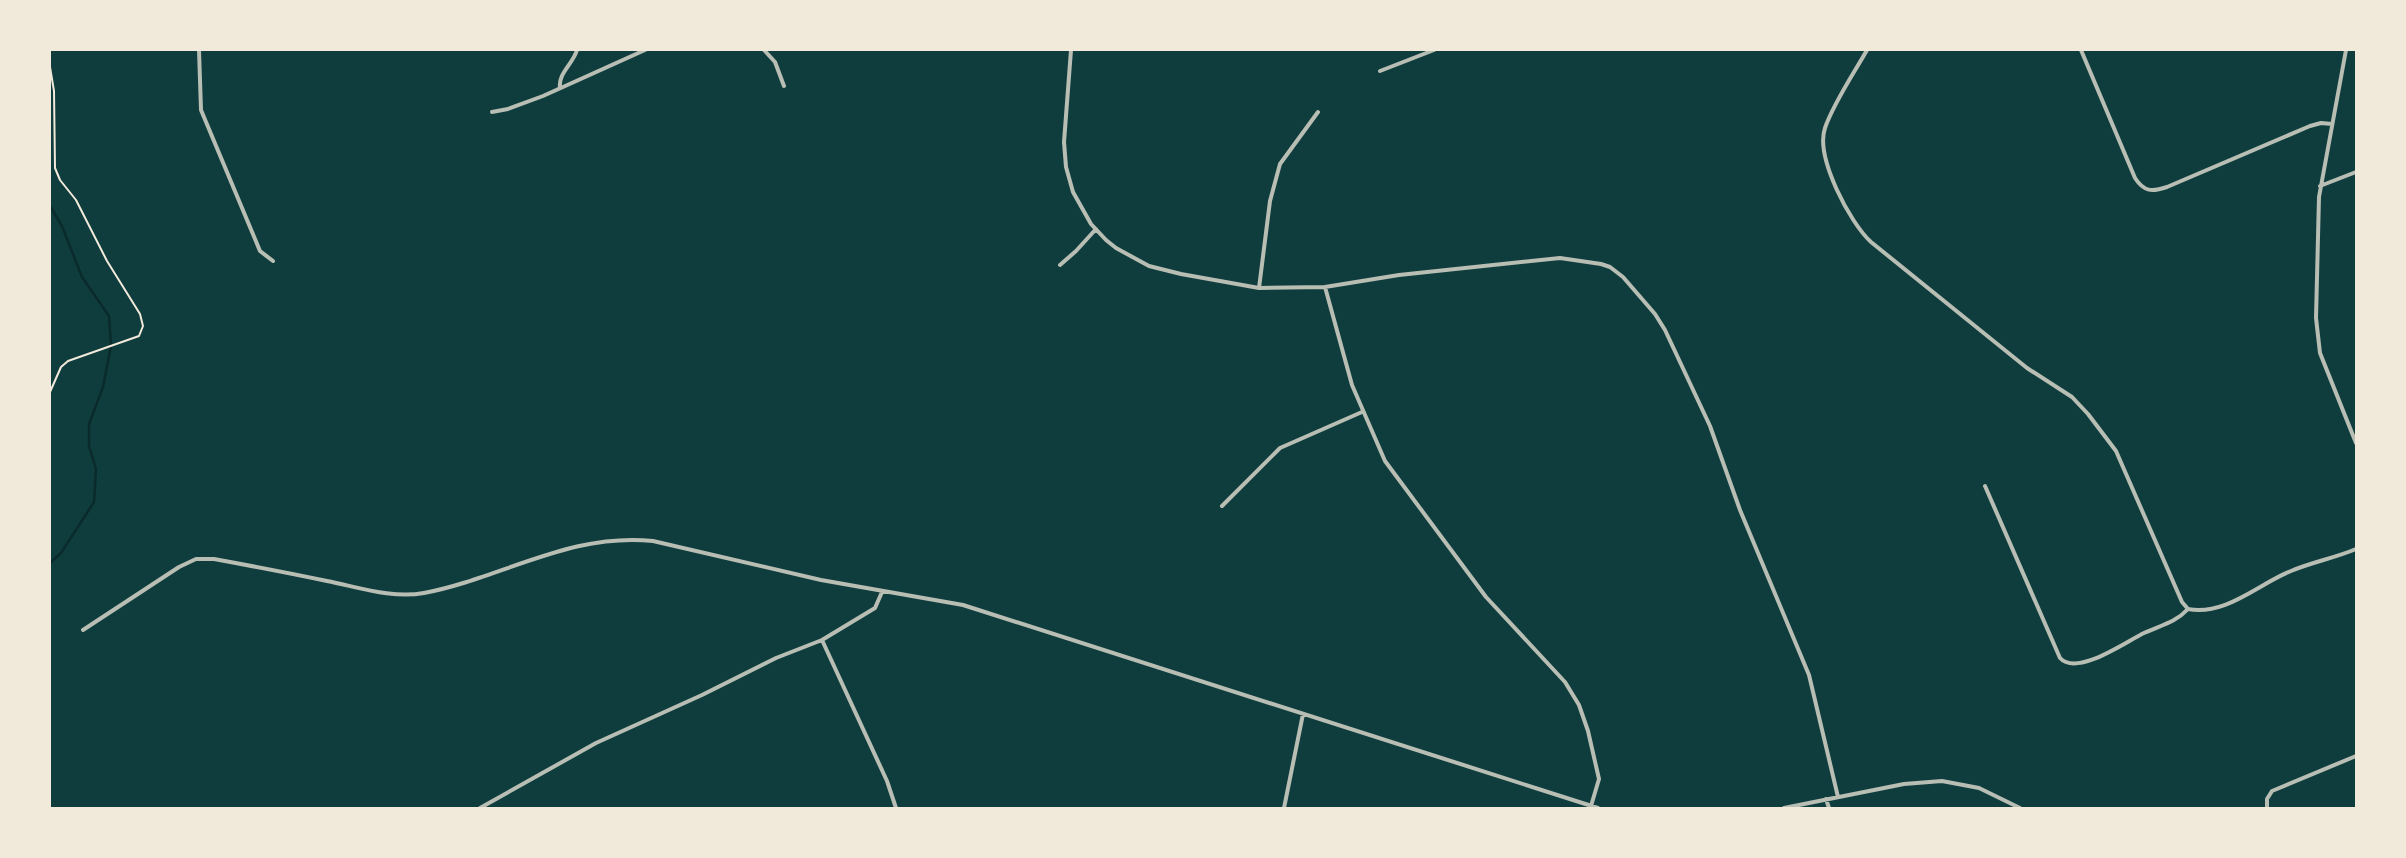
<svg xmlns="http://www.w3.org/2000/svg" width="2406" height="858" viewBox="0 0 2406 858" font-family="Helvetica,sans-serif">
<style>
.lines{fill:none;stroke-linecap:round;stroke-linejoin:round}
.stream{stroke:#0a2a2b;stroke-width:2.5}
.path{stroke:#f1e9da;stroke-width:2}
.minor{stroke:#b8beb3;stroke-width:4}
</style>
<rect width="100%" height="100%" fill="#0f3d3e"/>
<g class="lines">
<path class="stream" d="M50,206L62,226L82,277L109,316L111,346L103,387L89,424V446L96,469L94,502L61,553L50,563"/>
<path class="path" d="M50,67L54,91L55,168L60,180L76,200L107,261L140,314L143,326L139,336L68,361L61,367L50,392"/>
<path class="minor" d="M199,50L201,110L260,251L273,261
M764,50L775,62L784,86
M1071,50L1064,142L1066,167L1073,192L1091,224L1106,240L1116,248L1149,266L1181,274L1259,288L1325,287L1399,275L1560,258L1601,264L1610,267L1623,277L1655,314L1665,330L1710,426L1740,510L1809,675L1838,797
M1867,50C1854,73 1833,104 1825,128C1815,157 1850,223 1871,242L2027,368L2072,397L2088,414L2116,451L2182,602L2188,609
M2081,50L2135,178C2144,192 2152,192 2167,187L2310,126L2321,123L2332,124
M2346,50L2319,197L2316,318L2320,353L2356,443
M1380,71L1434,50
M560,88C558,73 573,64 577,50
M492,112L508,109L543,96L645,50
M2320,186L2356,172
M1060,265L1076,251L1096,229
M1325,287L1352,385L1385,461L1486,597L1565,682L1579,705L1588,731L1599,779L1591,806
M1259,288L1270,201L1280,164L1318,112
M1985,486L2060,658C2077,677 2127,641 2144,633C2161,625 2175,623 2188,609
M1222,506L1280,448L1362,412
M2188,609C2226,616 2258,584 2291,571C2312,562 2335,558 2356,549
M83,630L179,567L196,559H214C252,566 289,573 327,581C358,587 392,599 424,593C502,578 571,532 653,541L821,580L963,605L1598,808
M822,640L887,781L896,808
M1826,799L1829,808
M480,808L596,743L702,695L776,658L822,640L875,608L882,592
M1284,808L1303,714
M1784,808L1904,784L1942,781L1979,788L2020,808
M2267,808V799L2272,791L2356,756"/>
</g>
<rect width="2406" height="858" fill="none" stroke="#f1e9da" stroke-width="102"/>
</svg>
